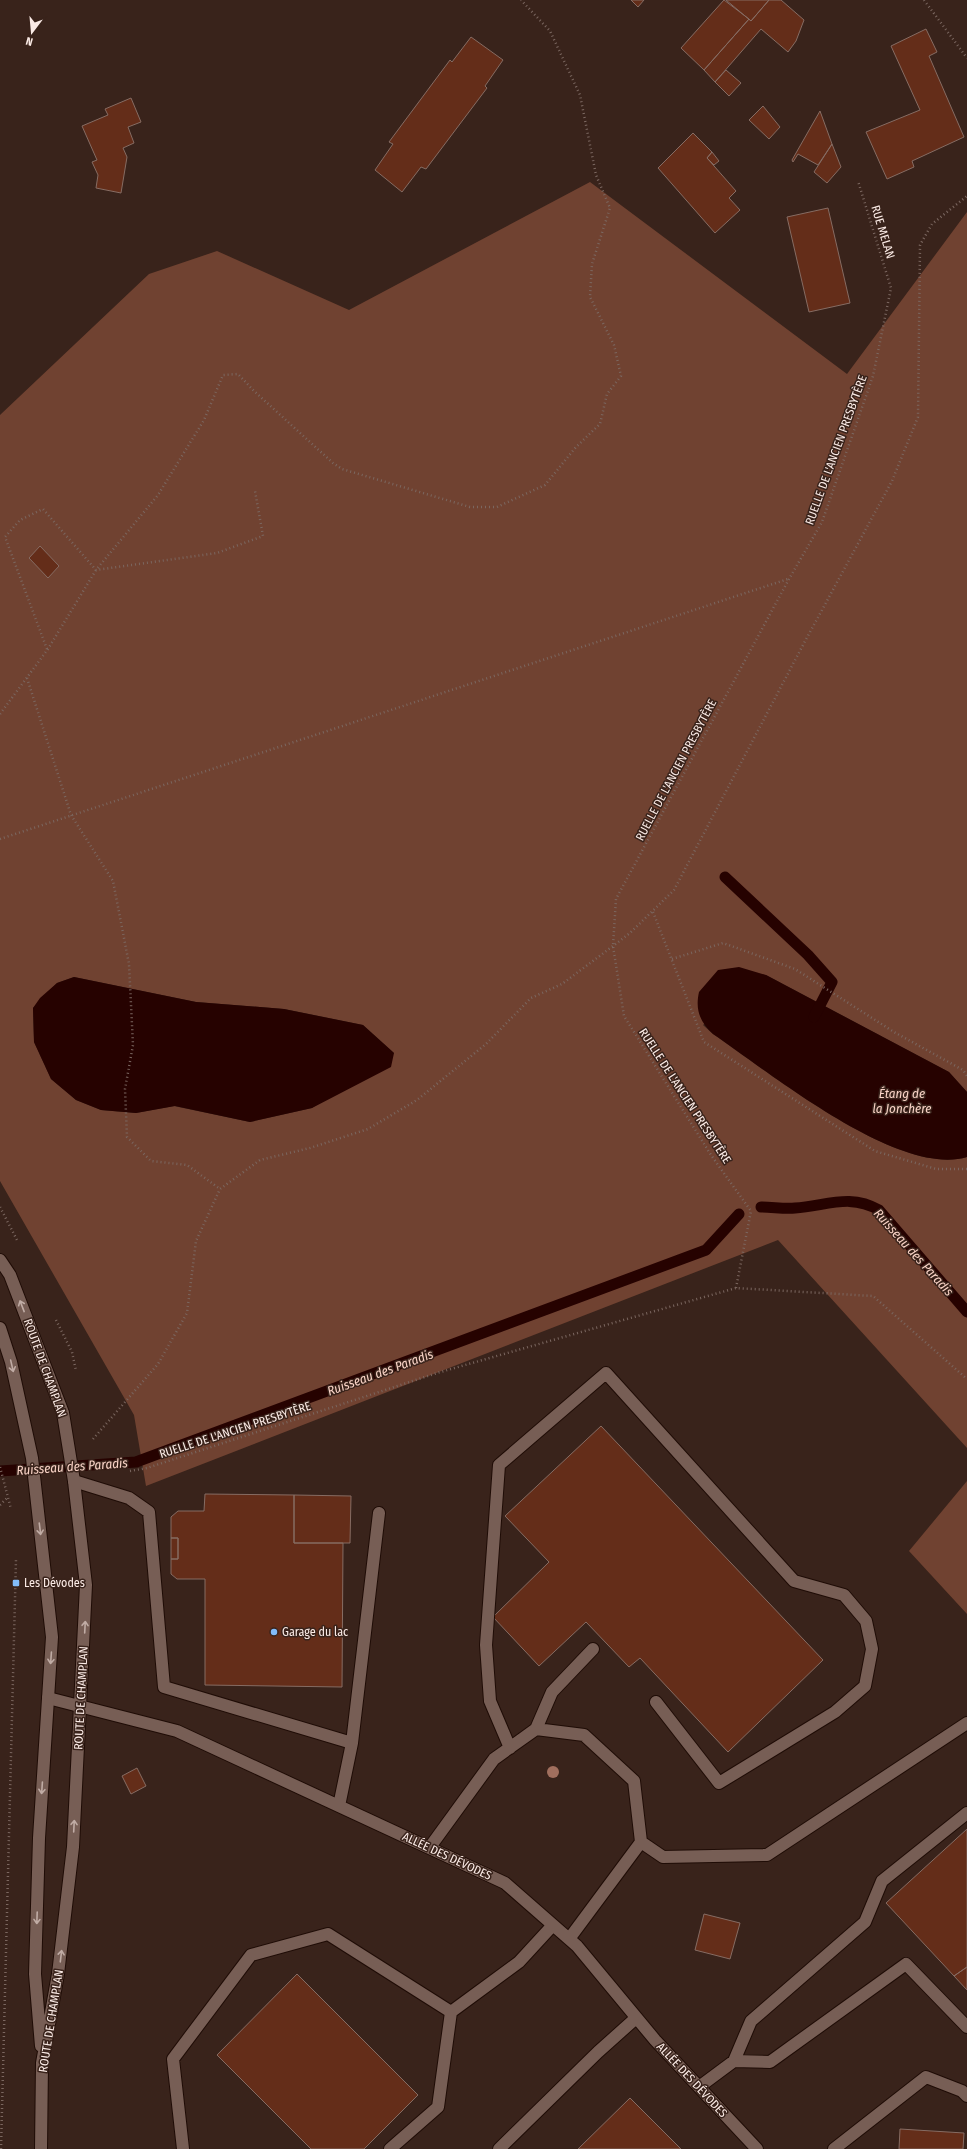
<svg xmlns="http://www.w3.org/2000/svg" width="967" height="2149" viewBox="0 0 967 2149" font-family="'Fira Sans Condensed',sans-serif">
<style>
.green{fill:#704231;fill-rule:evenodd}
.water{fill:#260200}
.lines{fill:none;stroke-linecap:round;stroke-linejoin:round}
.stream{stroke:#260200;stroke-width:11}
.building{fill:#642d19;stroke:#866c63}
.lane-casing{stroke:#1f0c06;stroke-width:14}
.secondary-casing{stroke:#1f0c06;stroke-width:14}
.path{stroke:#7b6760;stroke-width:2.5;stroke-dasharray:1 3;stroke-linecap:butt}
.lane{stroke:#775e55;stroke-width:12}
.secondary{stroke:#775e55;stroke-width:12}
.tree{fill:#a16f5e}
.oneway{stroke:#c0aca5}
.poi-dot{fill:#82bcfa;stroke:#39231b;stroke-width:1.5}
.labels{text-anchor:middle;stroke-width:3;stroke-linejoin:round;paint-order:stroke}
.street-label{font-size:12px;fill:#fcece7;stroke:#39231b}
.poi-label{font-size:12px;fill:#fcece7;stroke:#39231b;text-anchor:start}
.water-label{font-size:13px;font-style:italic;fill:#fad4c7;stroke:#39231b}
</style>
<rect width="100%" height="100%" fill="#39231b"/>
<path class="green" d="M590,182L847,374L967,212V1092L949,1072L766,975L703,1025L713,1034C769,1072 899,1178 967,1157V1448L778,1240L146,1486L134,1415L0,1181V415L149,274L217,251L349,310ZM74,977L196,1002L284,1009L363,1025L394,1053L312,1108L250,1122L174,1106L136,1113L101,1110L76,1100L51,1079L34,1042L33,1008L57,983Z
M967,1481V1614L909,1551Z"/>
<path class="water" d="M739,967L766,975L949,1072L967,1092V1157C899,1178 769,1072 713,1034C700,1022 695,1010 699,992L718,970Z
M74,977L196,1002L284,1009L363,1025L394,1053L391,1067L312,1108L250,1122L175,1106L136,1113L101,1110L76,1100L51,1079L34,1042L33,1008L40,998L57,983Z"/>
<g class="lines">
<path class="stream" d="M725,877L808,955L832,982L814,1017
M761,1207C773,1207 784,1209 795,1208C826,1206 850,1193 879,1210L967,1312
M0,1471L136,1462L706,1250L739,1214"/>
</g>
<path class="building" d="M631,0H644L638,7Z
M724,0L749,19L704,70L681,48Z
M726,0H769L751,21Z
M769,0H781L804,20L796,41L788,52L761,29L715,82L704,70L749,19L751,21Z
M926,29L937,52L929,56L964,137L912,161L914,167L887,179L866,132L920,110L891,46Z
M471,37L503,60L485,86L487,88L426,169L421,167L402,192L375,170L393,144L389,142L450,60L452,62Z
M726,70L741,83L729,96L715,82Z
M131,98L141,122L128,127L134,143L123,148L127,157L121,193L96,188L98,175L92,162L97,160L82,126L108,115L105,109Z
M763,106L780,127L769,139L749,120Z
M820,111L832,144L818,165L798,154L793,162L792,160Z
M693,133L712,152L707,158L736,191L729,198L740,210L715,233L658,168Z
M832,144L841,167L827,183L814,172Z
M712,152L719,161L714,165L707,158Z
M828,208L850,303L809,312L787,217Z
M40,546L59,566L48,578L29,558Z
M601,1426L823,1660L728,1752L640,1658L629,1667L586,1622L539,1666L493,1617L549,1562L505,1516Z
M205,1494L294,1495V1543H343L342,1687L205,1685V1579H177L171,1574V1559H178V1538H171V1517L178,1511H204Z
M294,1495L351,1496L350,1543H294Z
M171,1538H178V1559H171Z
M137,1768L146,1786L131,1794L122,1776Z
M967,1829V1967L954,1976L886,1903Z
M704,1914L740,1923L730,1959L695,1950Z
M967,1967V1990L954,1976Z
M297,1974L418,2095L364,2149H311L217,2055Z
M630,2098L681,2149H578Z
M900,2129L964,2133L963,2149H899Z"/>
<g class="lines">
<defs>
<path id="lane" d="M74,1481L129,1498L149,1512L164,1687L352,1743
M48,1698L177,1731L505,1883L577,1946L655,2040L757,2149
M536,1729L552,1692L593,1649
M510,1748L490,1701L486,1645L499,1465L606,1373L794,1581L844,1595L866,1621L872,1649L865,1686L835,1712L719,1783L656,1702
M339,1806L352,1743L379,1513
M641,1842L663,1857L767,1855L967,1723
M430,1847L494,1759L536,1729L584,1735L634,1781L641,1842L569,1939
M734,2061L751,2021L865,1922L882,1881L967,1813
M699,2087L734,2061L770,2062L906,1964L967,2027
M183,2149L173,2059L251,1955L328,1934L451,2012
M390,2149L438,2107L451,2012L519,1962L553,1925
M499,2149L598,2052L636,2018
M834,2149L926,2077L962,2091L967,2096"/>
<path id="secondary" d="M0,1260L10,1275L63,1413L74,1481L86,1585L73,1847L58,1974L42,2063L41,2149
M0,1328L11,1362L32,1458L52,1637L39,1838L35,1974L41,2046"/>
</defs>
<use href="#lane" class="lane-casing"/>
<use href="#secondary" class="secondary-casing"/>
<path class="path" d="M924,0L967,58
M47,649L5,537L20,520L43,509L96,570L217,553L263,536L255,491
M27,678L71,815L113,881L129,964L133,1045L125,1089L127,1137L151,1161L187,1165L220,1189
M0,714L48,649L96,570L158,495L204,420L223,375L238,374L254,391L333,463L342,469L470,507H497L545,485L576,447L600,424L607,394L621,376L614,345L590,297L592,264L610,208L596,175L580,95L550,31L521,0
M0,839L788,579
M653,912L704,1042L875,1151L936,1169H967
M672,959L723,943L795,969L894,1032L963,1070L967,1076
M0,1207L17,1240
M736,1288L751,1211L711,1155L624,1016L613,946L616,899L789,579L822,522L873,376L891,288L858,181
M56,1320L72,1352L76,1371
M93,1439L158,1364L187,1313L196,1241L220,1189L260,1160L310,1148L368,1129L417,1100L486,1044L531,998L562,984L613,946L630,933L674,890L803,645L892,481L918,417L920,245L932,224L967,196
M0,1467L11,1509
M130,1471L147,1468L437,1373L736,1288L873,1296L967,1379
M0,1505L7,1498
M1,2149L16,1559"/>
<use href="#lane" class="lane"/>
<use href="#secondary" class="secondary"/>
</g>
<circle class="tree" cx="553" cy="1772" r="6"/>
<defs><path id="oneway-shaft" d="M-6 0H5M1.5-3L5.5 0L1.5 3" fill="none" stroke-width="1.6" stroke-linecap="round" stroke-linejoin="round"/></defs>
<g class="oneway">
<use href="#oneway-shaft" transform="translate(22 1306) rotate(-111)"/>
<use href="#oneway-shaft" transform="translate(12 1366) rotate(77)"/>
<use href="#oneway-shaft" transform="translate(40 1529) rotate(83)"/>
<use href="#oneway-shaft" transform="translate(85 1627) rotate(-87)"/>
<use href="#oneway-shaft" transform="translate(51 1658) rotate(94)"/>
<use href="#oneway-shaft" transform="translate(42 1788) rotate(94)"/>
<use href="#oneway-shaft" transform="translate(74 1826) rotate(-87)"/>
<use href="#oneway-shaft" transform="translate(37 1918) rotate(92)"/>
<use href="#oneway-shaft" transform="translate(61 1956) rotate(-83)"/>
</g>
<g class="poi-dot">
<rect x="12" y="1579" width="8" height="8" rx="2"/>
<circle cx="274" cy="1632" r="4"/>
</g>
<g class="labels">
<g class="street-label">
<text transform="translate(883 232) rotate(73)" y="4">RUE MELAN</text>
<text transform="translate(836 450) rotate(-70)" y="4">RUELLE DE L'ANCIEN PRESBYTÈRE</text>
<text transform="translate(676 770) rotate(-62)" y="4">RUELLE DE L'ANCIEN PRESBYTÈRE</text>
<text transform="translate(685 1096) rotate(57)" y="4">RUELLE DE L'ANCIEN PRESBYTÈRE</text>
<text transform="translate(45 1368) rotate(70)" y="4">ROUTE DE CHAMPLAN</text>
<text transform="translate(235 1430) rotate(-18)" y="4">RUELLE DE L'ANCIEN PRESBYTÈRE</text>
<text transform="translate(81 1698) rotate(-87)" y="4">ROUTE DE CHAMPLAN</text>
<text transform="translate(447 1856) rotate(25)" y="4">ALLÉE DES DÉVODES</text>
<text transform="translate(51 2021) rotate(-81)" y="4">ROUTE DE CHAMPLAN</text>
<text transform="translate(692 2080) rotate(47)" y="4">ALLÉE DES DÉVODES</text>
</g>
<g class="poi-label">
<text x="24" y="1587">Les Dévodes</text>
<text x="282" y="1636">Garage du lac</text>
</g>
<g class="water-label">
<text x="902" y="1098">Étang de<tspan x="902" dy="15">la Jonchère</tspan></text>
<text transform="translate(914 1252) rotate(48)" y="5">Ruisseau des Paradis</text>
<text transform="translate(380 1372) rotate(-20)" y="5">Ruisseau des Paradis</text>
<text transform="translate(72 1466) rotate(-4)" y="5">Ruisseau des Paradis</text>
</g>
</g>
<g transform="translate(32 32) rotate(196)" stroke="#39231b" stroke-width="3" paint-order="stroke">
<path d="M0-3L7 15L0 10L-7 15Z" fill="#fcece7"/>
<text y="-6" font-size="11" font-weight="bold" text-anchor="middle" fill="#fcece7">N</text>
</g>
</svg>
